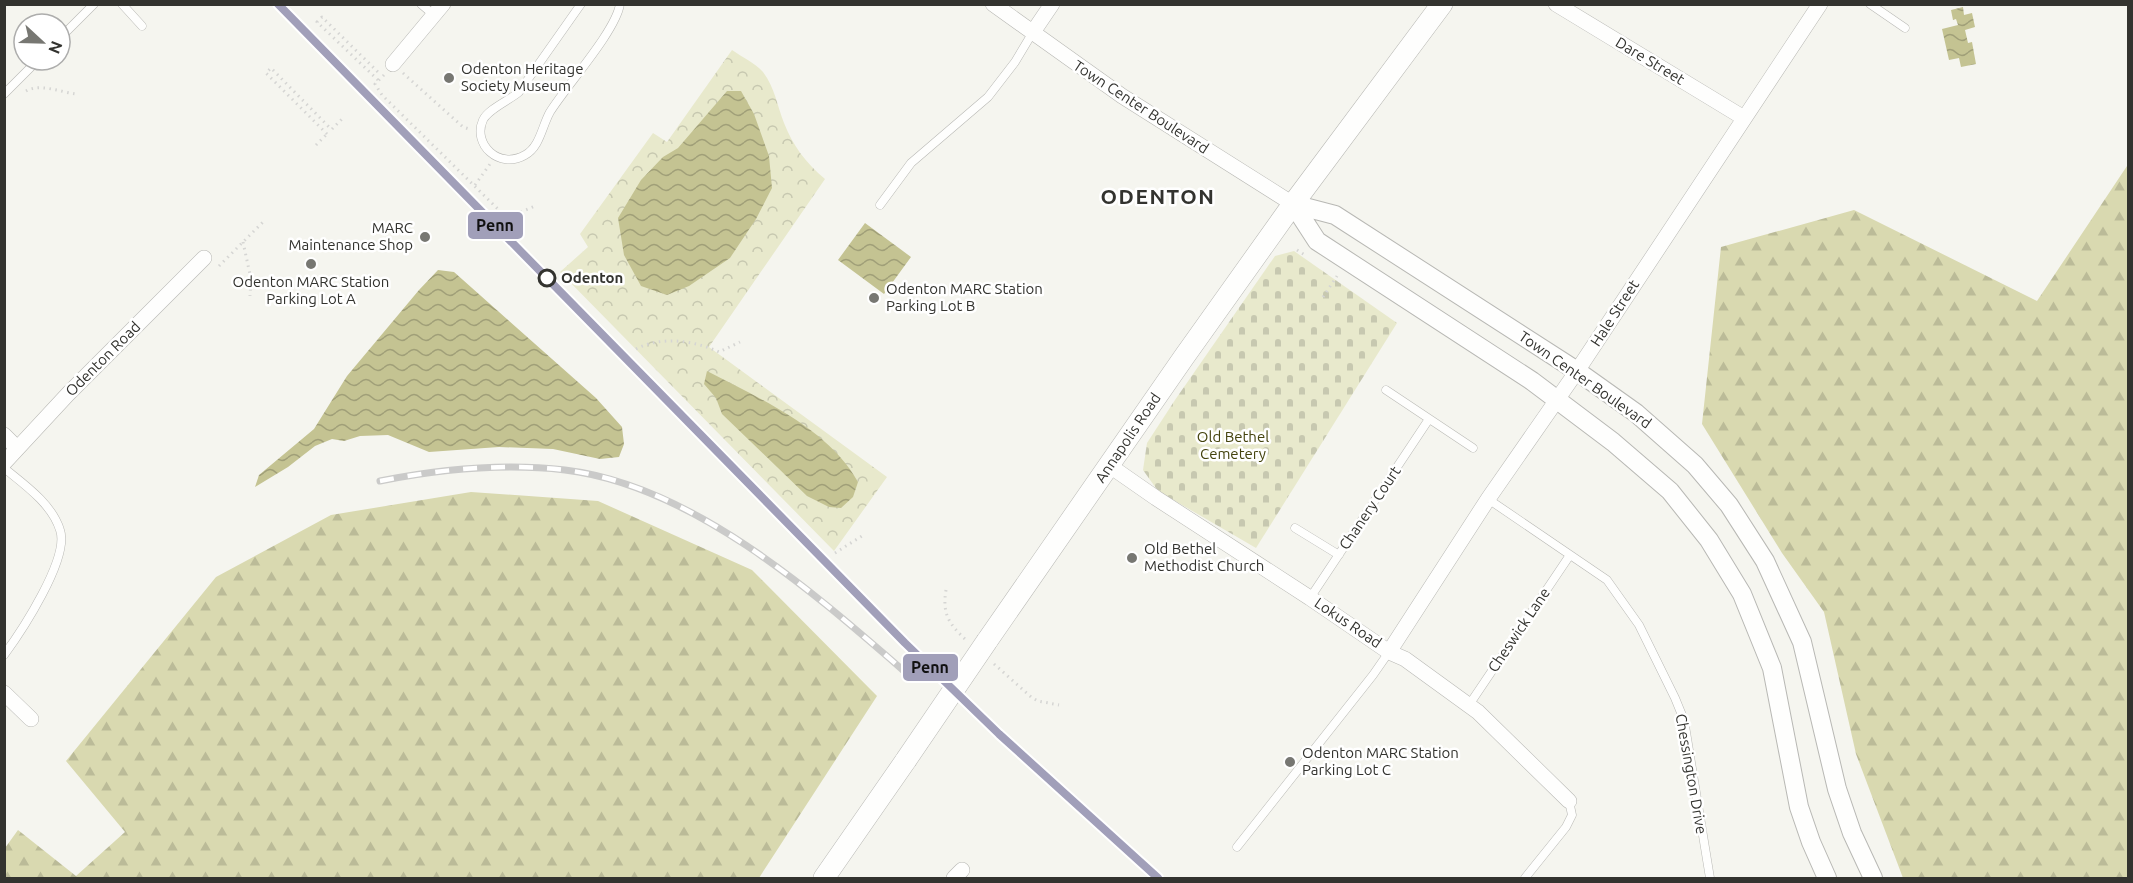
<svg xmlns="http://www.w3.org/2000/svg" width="2133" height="883" viewBox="0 0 2133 883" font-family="Ubuntu,sans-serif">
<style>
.forest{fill:url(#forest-firs)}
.cemetery{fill:url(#cemetery-stones)}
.park{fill:url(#park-crowns)}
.water{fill:url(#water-waves)}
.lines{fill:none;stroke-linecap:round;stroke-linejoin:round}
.service-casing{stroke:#b8b8b4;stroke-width:9}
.minor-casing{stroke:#b8b8b4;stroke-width:16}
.tertiary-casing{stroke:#b8b8b4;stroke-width:20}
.secondary-casing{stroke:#b8b8b4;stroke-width:22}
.path{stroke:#d5d5d3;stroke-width:3;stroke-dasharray:1.5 4.5;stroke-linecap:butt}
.service{stroke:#fefefd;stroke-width:8}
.minor{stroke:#fefefd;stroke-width:15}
.tertiary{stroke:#fefefd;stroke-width:18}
.secondary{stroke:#fefefd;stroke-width:21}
.rail-casing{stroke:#cacac9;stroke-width:7}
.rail{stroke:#fff;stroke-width:4.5;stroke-dasharray:14;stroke-linecap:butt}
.secondary-bridge-casing{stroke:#b8b8b4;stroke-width:22;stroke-linecap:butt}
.secondary-bridge{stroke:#fefefd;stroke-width:21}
.rail-1-casing{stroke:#fff;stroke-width:12}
.rail-1{stroke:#a19fb9;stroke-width:8}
.poi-dot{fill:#777772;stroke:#fff;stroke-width:2}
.stop-dot{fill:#fff;stroke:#33332f;stroke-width:3}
.labels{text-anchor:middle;stroke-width:5;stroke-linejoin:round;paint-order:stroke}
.street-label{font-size:15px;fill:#33332f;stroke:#fff}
.poi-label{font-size:15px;fill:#33332f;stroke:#fff;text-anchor:start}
.stop-label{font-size:15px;font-weight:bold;fill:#33332f;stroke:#fff;text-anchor:start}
.park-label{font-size:15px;fill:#44430d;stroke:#fff}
.district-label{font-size:21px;font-weight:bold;letter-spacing:1.5px;fill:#33332f;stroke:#fff}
.line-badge{stroke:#fff;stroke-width:2}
.pale-badge-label{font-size:16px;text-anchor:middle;font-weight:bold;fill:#111}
</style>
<defs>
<pattern id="forest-firs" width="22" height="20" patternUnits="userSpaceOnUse" patternTransform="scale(1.5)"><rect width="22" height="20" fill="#d9d9b0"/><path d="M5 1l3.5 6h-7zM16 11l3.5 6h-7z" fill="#bbbb98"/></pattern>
<pattern id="cemetery-stones" width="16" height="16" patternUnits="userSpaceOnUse" patternTransform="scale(1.5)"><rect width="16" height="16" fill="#e8e9cc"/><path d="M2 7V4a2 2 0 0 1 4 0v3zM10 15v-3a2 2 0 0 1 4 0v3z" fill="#c7c8b0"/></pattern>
<pattern id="park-crowns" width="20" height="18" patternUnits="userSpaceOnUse" patternTransform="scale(1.5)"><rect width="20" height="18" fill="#e8e9cc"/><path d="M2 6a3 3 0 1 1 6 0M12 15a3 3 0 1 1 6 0" fill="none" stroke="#c7c8b0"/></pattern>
<pattern id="water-waves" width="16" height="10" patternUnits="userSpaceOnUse" patternTransform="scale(1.5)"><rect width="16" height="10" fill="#c4c392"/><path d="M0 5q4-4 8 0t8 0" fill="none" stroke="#a09f78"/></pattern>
</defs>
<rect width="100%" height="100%" fill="#f5f5ef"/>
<path class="forest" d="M2127,166L2128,167V878H1903L1856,754L1824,612L1782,553L1702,424L1721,247L1854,210L2037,301Z
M471,492L598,501L752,570L877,696L759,878H5V848L18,830L76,876L125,832L66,761L216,577L331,515Z"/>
<path class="cemetery" d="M1294,251L1397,323L1256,548L1158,491L1143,470L1147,443L1175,400L1275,256Z"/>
<path class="park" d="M732,50C742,57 755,63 763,72C775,88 777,105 784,123C793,146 806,163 825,179L709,347L887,477L834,551L560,272L588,247L580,234L653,133L667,142Z"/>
<path class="water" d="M1963,7L1964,15L1972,13L1975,27L1965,30L1968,43L1972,42L1976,64L1961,67L1959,58L1949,60L1942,29L1958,25L1956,19L1953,20L1951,10Z
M727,91H741L754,114L769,156L772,188L756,219L730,258L689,286L667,295L641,286L624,255L618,218L641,180L663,157L678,148Z
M865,223L911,257L884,294L838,260Z
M438,270L454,272L596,398L622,427L624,444L619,457L600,459L553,449L499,447L429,452L388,435L360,436L344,441L332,439L315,446L288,467L255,487L259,475L314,429L347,376L419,290Z
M707,371C759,398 829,429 858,482L853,497L841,508L829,507L807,496L722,414L716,398L704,384Z"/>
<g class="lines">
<defs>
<path id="service" d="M122,4L142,26
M421,4L435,16
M581,4L519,92C510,100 488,109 483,120C472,144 499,170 525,155C540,147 542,126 550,112C566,86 616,31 620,4
M1870,4L1905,28
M60,38L94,4
M4,94L38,60
M880,205L911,163L988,97L1015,62L1033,32
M1386,390L1473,448
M4,468C25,485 52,504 60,530C70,558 21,632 4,655
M1488,499L1607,580L1639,625L1675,698L1684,720L1710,878
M1295,528L1339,555
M1310,598L1429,419
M1469,705L1570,555
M1237,847L1373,675L1389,652
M1525,878L1566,827L1572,815L1569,801"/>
<path id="minor" d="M993,4L1122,96L1293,204
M1556,4L1744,118
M1033,32L1052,4
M393,64L443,4
M4,435L17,448
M4,463L68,394L204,258
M1110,466L1156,498L1310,598L1389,652L1405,659L1478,712L1569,801
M1389,652L1488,499L1577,371L1820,4
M4,693L31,719
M954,878L962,870"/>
<path id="tertiary" d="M1293,204L1335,215L1577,371L1636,413L1695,465L1729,505L1765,561L1802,642L1837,789L1852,833L1873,878
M1293,204L1317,241L1532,381L1613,442L1670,491L1709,540L1742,594L1772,668L1799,807L1811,842L1827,878"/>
<path id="secondary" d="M987,641L1184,357L1293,204L1442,4
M824,878L906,760"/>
</defs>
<use href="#service" class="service-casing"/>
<use href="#minor" class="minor-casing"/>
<use href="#tertiary" class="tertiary-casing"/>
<use href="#secondary" class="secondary-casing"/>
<path class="path" d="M403,73L463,127L469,129
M384,75L375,84L382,95L507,218L535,206
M378,80L317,22L322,17L379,73
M26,91C40,83 60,92 76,94
M332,129L342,119
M327,134L266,73L271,68L331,129
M316,145L327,134
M475,185L490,164
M243,242L251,279L250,296
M1297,250L1305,255
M219,266L264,221
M1323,297L1337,276
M636,349C661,336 693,340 719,352L740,342
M835,553L865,534
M946,590C942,614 949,624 966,640
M994,664L1031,697L1038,701L1059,705"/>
<use href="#service" class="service"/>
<use href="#minor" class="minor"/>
<use href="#tertiary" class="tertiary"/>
<use href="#secondary" class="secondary"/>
<defs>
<path id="rail" d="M380,481C441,469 503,463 565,470C691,485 812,591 904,671"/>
</defs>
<use href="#rail" class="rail-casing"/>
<use href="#rail" class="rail"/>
<defs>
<path id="secondary-bridge" d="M906,760L987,641"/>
</defs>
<use href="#secondary-bridge" class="secondary-bridge-casing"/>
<use href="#secondary-bridge" class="secondary-bridge"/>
<defs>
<path id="rail-1" d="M278,4L905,643L999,734L1158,878"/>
</defs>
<use href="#rail-1" class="rail-1-casing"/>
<use href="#rail-1" class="rail-1"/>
</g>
<g class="poi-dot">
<circle cx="449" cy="78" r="6"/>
<circle cx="425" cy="237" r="6"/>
<circle cx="311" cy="264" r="6"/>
<circle cx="874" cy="298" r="6"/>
<circle cx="1132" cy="558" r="6"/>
<circle cx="1290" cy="762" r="6"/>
</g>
<circle class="stop-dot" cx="547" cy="278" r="8"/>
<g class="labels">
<g class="street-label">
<text transform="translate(1650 61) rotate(31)" y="5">Dare Street</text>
<text transform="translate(1141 107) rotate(33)" y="5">Town Center Boulevard</text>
<text transform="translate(1615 313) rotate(-57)" y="5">Hale Street</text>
<text transform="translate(103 359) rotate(-45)" y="5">Odenton Road</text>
<text transform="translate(1585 380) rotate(35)" y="5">Town Center Boulevard</text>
<text transform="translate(1128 438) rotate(-56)" y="5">Annapolis Road</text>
<text transform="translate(1370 508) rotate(-56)" y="5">Chanery Court</text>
<text transform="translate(1348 623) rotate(34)" y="5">Lokus Road</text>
<text transform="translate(1519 630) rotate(-56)" y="5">Cheswick Lane</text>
<text transform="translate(1691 774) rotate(80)" y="5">Chessington Drive</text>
</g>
<g class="poi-label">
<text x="461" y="74">Odenton Heritage<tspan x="461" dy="17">Society Museum</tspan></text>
<text x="413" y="233" text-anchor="end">MARC<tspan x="413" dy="17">Maintenance Shop</tspan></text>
<text x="311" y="287" text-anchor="middle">Odenton MARC Station<tspan x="311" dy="17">Parking Lot A</tspan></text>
<text x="886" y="294">Odenton MARC Station<tspan x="886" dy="17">Parking Lot B</tspan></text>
<text x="1144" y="554">Old Bethel<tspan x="1144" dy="17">Methodist Church</tspan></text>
<text x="1302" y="758">Odenton MARC Station<tspan x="1302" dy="17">Parking Lot C</tspan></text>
</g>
<g class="stop-label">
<text x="561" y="283">Odenton</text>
</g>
<g class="park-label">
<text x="1233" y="442">Old Bethel<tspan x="1233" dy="17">Cemetery</tspan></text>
</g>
<g class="district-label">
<text x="1158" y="204">ODENTON</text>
</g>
</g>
<g class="line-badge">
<rect x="467" y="211" width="57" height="29" rx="6" fill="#a19fb9"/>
<rect x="902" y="653" width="57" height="29" rx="6" fill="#a19fb9"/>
</g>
<g class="pale-badge-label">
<text x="495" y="231">Penn</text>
<text x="930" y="673">Penn</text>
</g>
<rect width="2133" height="883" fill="none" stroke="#33332f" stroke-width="12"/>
<g transform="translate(42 42) rotate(112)"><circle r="28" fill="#ffffff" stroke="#adadac" stroke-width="1.5"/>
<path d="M0-4.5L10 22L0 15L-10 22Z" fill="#777772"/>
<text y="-9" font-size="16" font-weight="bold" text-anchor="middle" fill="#33332f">N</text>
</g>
</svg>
